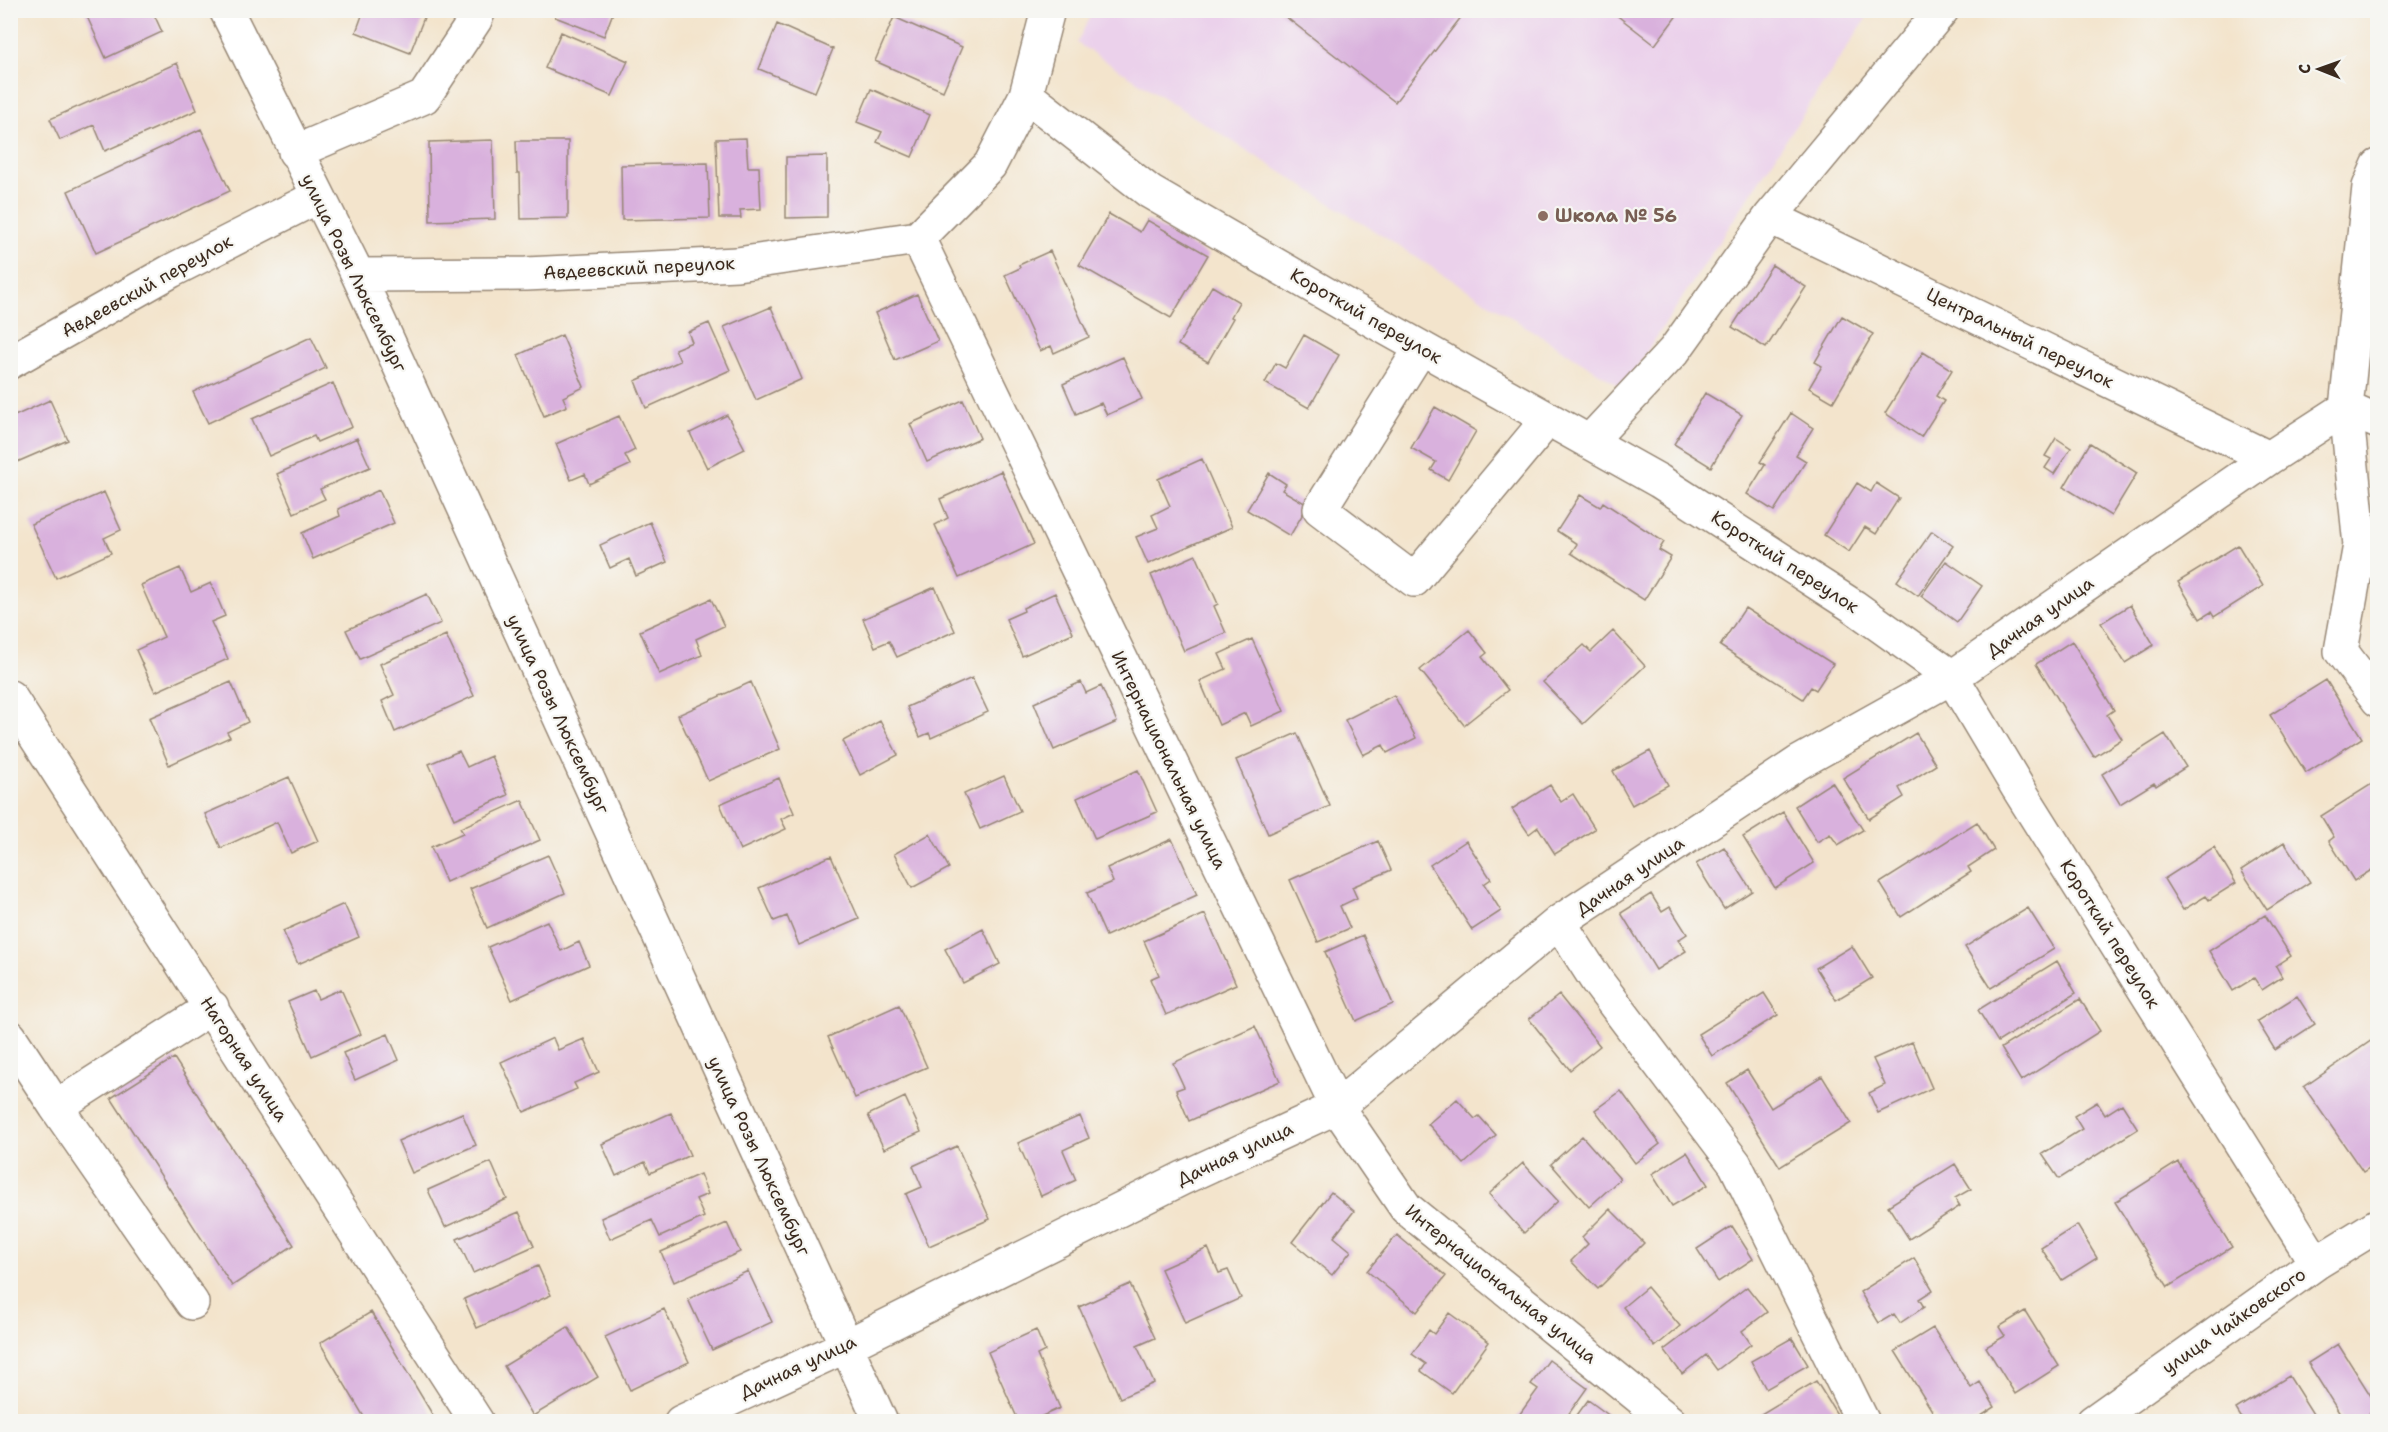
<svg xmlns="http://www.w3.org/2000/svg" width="2388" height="1432" viewBox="0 0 2388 1432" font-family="'Shantell Sans',sans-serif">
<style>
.built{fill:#ebd1eb}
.building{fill:#d9b1dd}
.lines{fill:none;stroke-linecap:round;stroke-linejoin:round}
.minor-casing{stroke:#978775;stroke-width:36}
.minor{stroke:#fff;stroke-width:33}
.education-dot{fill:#8d6e63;stroke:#f6f6f2;stroke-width:2}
.labels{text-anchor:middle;stroke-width:4.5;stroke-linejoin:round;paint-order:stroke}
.education-label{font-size:18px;font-weight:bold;fill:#785e54;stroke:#f6f6f2;text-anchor:start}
.street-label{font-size:18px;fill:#3b2a1e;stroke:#f6f6f2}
</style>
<rect width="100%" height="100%" fill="#f6f6f2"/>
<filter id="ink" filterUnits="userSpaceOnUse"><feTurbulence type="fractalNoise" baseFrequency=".0167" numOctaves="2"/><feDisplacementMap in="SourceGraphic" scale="12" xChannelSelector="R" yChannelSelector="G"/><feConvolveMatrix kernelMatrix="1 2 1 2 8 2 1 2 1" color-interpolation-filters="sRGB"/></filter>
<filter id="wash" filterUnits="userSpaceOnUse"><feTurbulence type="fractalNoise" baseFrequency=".008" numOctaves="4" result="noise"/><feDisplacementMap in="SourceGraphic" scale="24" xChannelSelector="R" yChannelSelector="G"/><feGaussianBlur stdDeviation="1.35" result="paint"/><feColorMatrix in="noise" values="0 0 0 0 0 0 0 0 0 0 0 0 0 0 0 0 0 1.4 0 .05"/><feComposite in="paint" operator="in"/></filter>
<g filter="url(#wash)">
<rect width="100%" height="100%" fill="#f3e4cc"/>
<path class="built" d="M1093,10L1871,11L1623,388L1077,43Z"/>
<g id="blocks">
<path class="building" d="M84,10H152L162,32L106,58Z
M364,10H427L410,53L356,32Z
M558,10H614L604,36L555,17Z
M1277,10H1456L1462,16L1395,102Z
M1610,10H1681L1655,45Z
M894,17L962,47L943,91L875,61Z
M777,24L833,49L815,92L759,69Z
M561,32L628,61L612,96L545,68Z
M177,63L197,110L105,151L94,125L60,140L50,119Z
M871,89L930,115L912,157L877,142L882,132L857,122Z
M201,129L230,191L96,253L68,191Z
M746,138L748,167H759L761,209L740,210L741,218H719L716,139Z
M493,140L495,219L430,221L429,142Z
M516,141H568V218L521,219L520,173H517Z
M827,156V217L786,218V157Z
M708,163L710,218L622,220L621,165Z
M1109,214L1140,232L1147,220L1208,255L1171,318L1079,265Z
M1050,251L1089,337L1054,353L1051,346L1040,351L1005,275L1020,268L1019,265Z
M1772,265L1806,287L1766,348L1732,327Z
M1212,286L1239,302L1231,317L1233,318L1208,362L1178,345Z
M917,294L938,341L895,360L875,313Z
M771,307L802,379L756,400L724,327Z
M1842,316L1873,334L1833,402L1809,388L1822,366L1815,362Z
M709,323L730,370L646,408L635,381L680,361L675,349L692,342L688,332Z
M562,335L584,387L563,397L567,406L544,416L518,355Z
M1304,335L1339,355L1309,408L1265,383L1276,363L1285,368Z
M311,337L326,368L208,423L193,392Z
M1923,352L1952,370L1936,396L1944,401L1921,437L1885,413Z
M1123,357L1142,399L1107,415L1101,403L1076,414L1063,384Z
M333,383L352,427L317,442L314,436L269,456L252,419Z
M1705,393L1742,415L1711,467L1674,444Z
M50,400L68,440L10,465V418Z
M963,400L980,438L927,462L910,424Z
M1435,407L1476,431L1448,480L1431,470L1436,462L1411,448Z
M1791,413L1813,428L1796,455L1806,461L1774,511L1747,494L1765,465L1760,462Z
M727,415L745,449L707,468L690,433Z
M619,416L635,450L625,455L630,465L589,484L585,474L571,480L556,444Z
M357,438L370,467L320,489L325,499L294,513L277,474Z
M2056,438L2071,448L2054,474L2045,468L2051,459L2045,456Z
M2090,443L2137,473L2111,516L2064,487Z
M1202,459L1232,527L1148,564L1136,537L1158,528L1152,515L1170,506L1158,479Z
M1001,471L1034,544L959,578L935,525L948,518L940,499Z
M1269,473L1286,484L1282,490L1308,505L1290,536L1247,510Z
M1857,483L1871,492L1876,483L1899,498L1876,534L1865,527L1849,552L1824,535Z
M379,490L394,523L313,559L302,533L340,516L338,509Z
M104,492L121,530L104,538L111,553L56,578L31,524Z
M1580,495L1600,507L1603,502L1664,542L1659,550L1671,557L1644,600L1571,553L1577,544L1557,531Z
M650,522L667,562L636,576L629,559L610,568L600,545Z
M1932,531L1953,546L1918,596L1897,581Z
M2238,545L2263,586L2214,617L2211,612L2200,619L2178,582Z
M1196,555L1218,604L1214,606L1226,633L1184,651L1151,575Z
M1946,561L1982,586L1957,622L1921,596Z
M180,568L191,592L211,583L225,616L211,622L228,659L155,692L136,650L164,637L141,585Z
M935,587L955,631L897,657L889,641L875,647L863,619Z
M1055,593L1073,633L1022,656L1006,619L1024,611L1023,608Z
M427,594L441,623L360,659L346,630Z
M711,599L724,626L696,639L702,655L659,674L640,631Z
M2130,605L2154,645L2125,663L2101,623Z
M1745,608L1833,664L1816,690L1811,687L1803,699L1720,646Z
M1469,630L1487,653L1482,657L1508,690L1464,725L1420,670Z
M1613,631L1645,666L1583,724L1543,682L1584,645L1591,652Z
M446,635L474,696L395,732L382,701L394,695L380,664Z
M1252,639L1284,711L1251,726L1245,713L1219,725L1200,681L1226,669L1219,654Z
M2072,641L2114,710L2107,715L2122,739L2094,757L2036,664Z
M972,678L988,712L931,738L929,733L920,737L907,707Z
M2326,680L2362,738L2306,773L2270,715Z
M231,682L248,722L227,732L230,737L169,765L149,718Z
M751,682L780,749L708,781L678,715Z
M1081,682L1086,693L1101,686L1117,722L1054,750L1034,703Z
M1394,695L1416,738L1387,753L1383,745L1363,755L1345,720Z
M880,721L898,755L860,775L843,741Z
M1297,733L1330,806L1268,834L1236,760Z
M1916,733L1936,765L1899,788L1904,797L1869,819L1843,778Z
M2165,734L2186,767L2156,786L2154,783L2120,804L2102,774Z
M459,751L467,767L491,756L508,795L454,819L429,764Z
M1650,751L1668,785L1632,805L1613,771Z
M1138,770L1157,812L1095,839L1077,798Z
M1004,776L1020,811L980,829L964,794Z
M289,777L318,841L291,853L277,822L221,848L205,814Z
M779,778L794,813L781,819L786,829L740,850L720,804Z
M2378,780V866L2354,881L2329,841L2334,837L2321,816Z
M1832,782L1863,830L1838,845L1830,834L1817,842L1795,806Z
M1550,785L1561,802L1573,794L1595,829L1555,854L1538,827L1529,834L1512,809Z
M522,800L540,840L446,882L431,847L463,833L460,828Z
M1783,812L1814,863L1775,888L1743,837Z
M1977,822L1994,850L1968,867L1971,872L1901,917L1880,883Z
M930,834L949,868L912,888L894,854Z
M1172,839L1197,895L1106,936L1087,893L1113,882L1107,868Z
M1378,841L1391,870L1352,887L1357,898L1340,906L1350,928L1318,942L1290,880Z
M1466,841L1491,879L1484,884L1501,911L1472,930L1430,865Z
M2284,842L2310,882L2267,910L2241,870Z
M1724,847L1752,891L1724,909L1696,864Z
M2214,847L2236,883L2209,900L2206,896L2183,910L2164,879Z
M548,855L565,893L487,928L470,889Z
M831,856L859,919L799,945L787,916L774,921L759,888Z
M1651,894L1662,912L1670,907L1687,934L1678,940L1686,951L1656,970L1621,913Z
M344,904L359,937L298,964L283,931Z
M2028,908L2054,949L1991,988L1965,947Z
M1205,914L1236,984L1166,1015L1150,979L1159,975L1144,941Z
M2265,915L2291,956L2276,966L2282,977L2262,990L2254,978L2233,991L2209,951Z
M547,921L561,951L579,942L589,965L512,1000L488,947Z
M983,929L1000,964L963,983L945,949Z
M1363,935L1393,1004L1356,1021L1325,952Z
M1852,946L1872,978L1836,1000L1816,968Z
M2057,961L2076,993L1998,1042L1978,1010Z
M341,989L361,1034L312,1056L288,1002L314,991L318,999Z
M1764,993L1778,1015L1712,1056L1698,1034Z
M1559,995L1600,1046L1570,1070L1529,1019Z
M2297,996L2315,1024L2275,1050L2257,1021Z
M2080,999L2100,1031L2021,1081L2001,1048Z
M899,1005L927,1067L855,1098L828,1037Z
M1255,1026L1280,1081L1189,1121L1176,1090L1184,1087L1173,1063Z
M388,1034L399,1060L355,1080L343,1053Z
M2378,1036V1162L2363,1172L2304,1087Z
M553,1038L558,1050L584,1039L599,1072L574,1083L577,1089L524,1112L501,1062Z
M1912,1042L1932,1088L1878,1113L1869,1093L1885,1085L1873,1059Z
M174,1058L294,1245L232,1286L111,1098Z
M1747,1070L1771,1108L1822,1076L1851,1123L1780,1167L1727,1083Z
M1621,1091L1660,1144L1635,1163L1595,1110Z
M905,1097L921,1132L884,1149L868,1115Z
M1457,1099L1475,1119L1479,1116L1496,1135L1464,1164L1428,1124Z
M2097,1102L2105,1115L2122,1104L2138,1129L2059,1179L2042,1154L2082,1129L2074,1116Z
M462,1113L476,1145L412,1173L398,1141Z
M671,1113L690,1155L650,1173L645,1162L616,1176L602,1144Z
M1080,1116L1089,1138L1063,1150L1076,1180L1041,1196L1018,1143Z
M1582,1136L1620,1179L1589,1207L1551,1164Z
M957,1146L990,1219L929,1246L906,1194L922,1187L913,1166Z
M1687,1152L1708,1185L1672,1206L1652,1174Z
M491,1162L507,1199L445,1227L428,1190Z
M2178,1162L2232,1247L2168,1287L2115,1202Z
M1523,1163L1558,1201L1524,1233L1489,1194Z
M1955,1164L1971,1189L1955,1198L1960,1206L1909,1239L1888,1206Z
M700,1174L708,1194L696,1199L704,1217L660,1237L652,1220L610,1239L601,1218Z
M1331,1192L1354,1211L1334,1237L1351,1251L1332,1275L1292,1242Z
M1610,1209L1644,1243L1598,1289L1571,1261L1588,1244L1582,1237Z
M519,1212L534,1246L473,1273L457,1239Z
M727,1223L740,1252L674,1282L661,1252Z
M2077,1225L2097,1258L2062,1280L2041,1248Z
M1732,1226L1753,1259L1718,1282L1697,1249Z
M1397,1235L1446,1276L1417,1312L1367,1271Z
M1208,1248L1219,1273L1228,1270L1241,1298L1185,1323L1161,1269Z
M1914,1258L1933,1290L1919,1299L1924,1307L1900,1323L1894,1314L1879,1323L1860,1292Z
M538,1266L551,1295L477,1328L464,1299Z
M748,1271L772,1322L712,1350L688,1299Z
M1130,1284L1155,1338L1137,1346L1154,1383L1120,1398L1079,1307Z
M1647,1287L1680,1326L1655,1347L1623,1307Z
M1747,1287L1767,1312L1742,1331L1751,1344L1717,1370L1706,1355L1682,1374L1664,1350Z
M664,1309L689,1362L630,1390L605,1337Z
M2025,1311L2059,1366L2015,1394L1986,1347L2005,1336L1999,1327Z
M371,1312L437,1422H367L320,1343Z
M1449,1313L1489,1342L1452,1393L1421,1371L1426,1364L1412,1354L1429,1330L1434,1334Z
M568,1327L598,1377L533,1416L504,1366Z
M1933,1328L1971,1388L1980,1382L1995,1407L1972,1422H1939L1895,1351Z
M1036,1330L1045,1351L1037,1355L1060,1408L1029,1422H1019L988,1352Z
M1792,1338L1808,1365L1766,1389L1751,1361Z
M2338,1344L2378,1407L2358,1422H2345L2308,1363Z
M1549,1360L1587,1388L1563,1422H1514L1538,1389L1531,1384Z
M2289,1376L2318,1422H2244L2236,1409Z
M1816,1381L1840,1419L1836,1422H1765L1761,1414Z
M1588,1400L1618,1422H1572Z"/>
</g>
</g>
<g filter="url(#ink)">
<use href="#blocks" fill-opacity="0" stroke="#978775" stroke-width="1.5"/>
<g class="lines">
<defs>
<path id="minor" d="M226,10L358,275L881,1422
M1048,10L1026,95L990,165L918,238L1337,1107L1406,1208L1670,1422
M1026,95L1150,192L1345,305L1659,481L1853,606L1952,677L2018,788L2316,1263
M295,152L424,97L475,20L479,10
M2378,166L2369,187L2346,408L2360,545L2341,651L2378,700
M1770,217L2269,458
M358,275L526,274L737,264L918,238
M1421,348L1320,509L1414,580L1548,419
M10,362L171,271L317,197
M2346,408L2378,422
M1589,442L1674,351L1770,217L1942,10
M10,697L477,1422
M1559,922L1597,981L1735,1164L1863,1422
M10,1037L56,1107
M192,1303L56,1107L212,1007
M681,1422L846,1346L1183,1178L1337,1107L1559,922L1798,763L1952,677L2269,458L2346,408
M2093,1422L2316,1263L2378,1225"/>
</defs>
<use href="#minor" class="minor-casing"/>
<use href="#minor" class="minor"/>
</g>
</g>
<circle class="education-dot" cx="1543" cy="216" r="6"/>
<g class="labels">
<g class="education-label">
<text x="1555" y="222">Школа № 56</text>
</g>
<g class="street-label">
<text transform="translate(639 268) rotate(-3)" y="6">Авдеевский переулок</text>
<text transform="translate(354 273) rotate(64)" y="6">улица Розы Люксембург</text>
<text transform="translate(147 286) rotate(-29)" y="6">Авдеевский переулок</text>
<text transform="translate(1366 316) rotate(30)" y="6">Короткий переулок</text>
<text transform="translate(2020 338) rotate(26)" y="6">Центральный переулок</text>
<text transform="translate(1785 562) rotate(33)" y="6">Короткий переулок</text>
<text transform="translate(2040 617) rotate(-35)" y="6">Дачная улица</text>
<text transform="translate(558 714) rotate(65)" y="6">улица Розы Люксембург</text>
<text transform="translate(1169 760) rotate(64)" y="6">Интернациональная улица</text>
<text transform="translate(1630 876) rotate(-34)" y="6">Дачная улица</text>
<text transform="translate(2110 934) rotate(58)" y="6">Короткий переулок</text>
<text transform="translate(244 1059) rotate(57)" y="6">Нагорная улица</text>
<text transform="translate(1235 1154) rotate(-25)" y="6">Дачная улица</text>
<text transform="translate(759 1156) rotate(65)" y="6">улица Розы Люксембург</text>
<text transform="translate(1501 1284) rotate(39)" y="6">Интернациональная улица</text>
<text transform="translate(2234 1321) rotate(-35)" y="6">улица Чайковского</text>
<text transform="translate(798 1367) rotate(-25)" y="6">Дачная улица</text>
</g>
</g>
<rect width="2388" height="1432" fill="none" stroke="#f6f6f2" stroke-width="36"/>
<g transform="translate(2319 69) rotate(271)" stroke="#f6f6f2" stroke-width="4.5" paint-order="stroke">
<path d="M0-4.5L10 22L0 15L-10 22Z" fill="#3b2a1e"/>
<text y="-9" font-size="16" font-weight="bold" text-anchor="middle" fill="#3b2a1e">С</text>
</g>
</svg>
